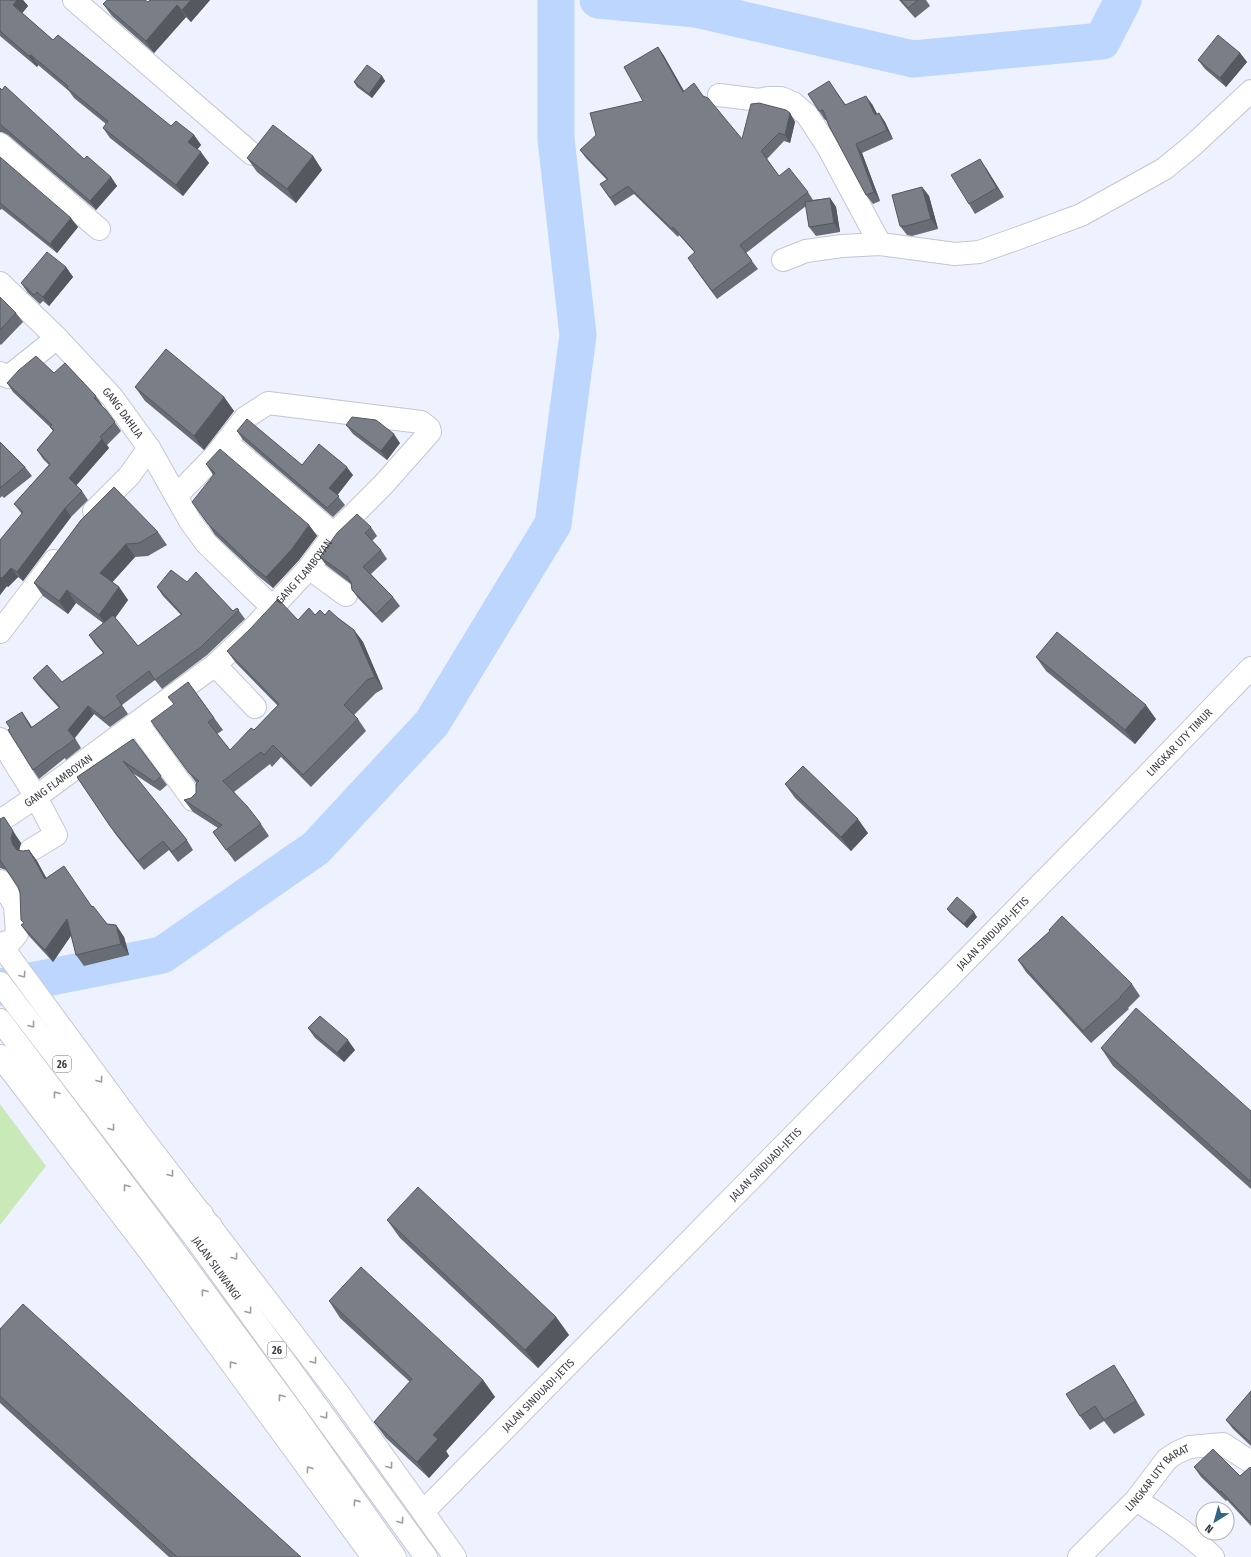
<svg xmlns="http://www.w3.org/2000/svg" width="1251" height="1557" viewBox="0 0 1251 1557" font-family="'Fira Sans Condensed',sans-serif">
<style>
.green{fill:#cae9b9}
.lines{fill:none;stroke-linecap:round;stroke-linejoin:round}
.river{stroke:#bcd6fe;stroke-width:37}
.minor-casing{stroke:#c2c7d1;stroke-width:24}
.highway-casing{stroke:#c2c7d1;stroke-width:24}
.minor{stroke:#fff;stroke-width:22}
.highway{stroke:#fff;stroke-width:22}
.wall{fill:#686c74}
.shaded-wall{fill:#55585e}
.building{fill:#797e87;stroke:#55585e}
.oneway{stroke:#9c9da0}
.labels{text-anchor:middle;stroke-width:4;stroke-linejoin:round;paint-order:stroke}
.shield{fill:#fff;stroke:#747679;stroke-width:1}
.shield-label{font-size:10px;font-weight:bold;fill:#393b40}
.street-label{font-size:11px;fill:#393b40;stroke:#fff}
</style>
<rect width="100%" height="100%" fill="#edf2fe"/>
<path class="green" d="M0,1104L46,1166L0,1225Z"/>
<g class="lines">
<path class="river" d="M598,0L696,9L913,59L1102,41L1123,0
M0,987L162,955L316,848L432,723L553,524L578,335L556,139V0"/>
<defs>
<g id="minor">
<path d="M74,0L252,154"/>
<path d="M719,95L759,100L768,98H781L793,103L807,115L828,147L880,244"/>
<path d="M0,144L99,229"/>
<path d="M783,260L806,251L842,246L880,244L955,254L979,252L1016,239L1081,215L1164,169L1192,146L1251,91"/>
<path id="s1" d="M0,283L57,338L112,397L149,448L176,496"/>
<path d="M0,373L8,377L57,338"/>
<path d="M226,442L334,534"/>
<path d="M94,511L129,476L149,448"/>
<path d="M309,568L346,595"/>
<path d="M0,632L54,561"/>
<path d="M215,665L255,707"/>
<path d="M137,723L193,800"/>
<path d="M0,739L36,797L56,835L31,850"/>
<path id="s2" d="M0,821L36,797L215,665L248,634L309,568L334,534L383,485L430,432L429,428L421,422L268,403L245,418L215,456L176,496L190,521L206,543L272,607"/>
<path d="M0,881L15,905L17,934L11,941L0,944"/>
<path d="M0,944L138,1132L338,1393L455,1557"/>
<path d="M0,1056L147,1248L373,1557"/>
<path d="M1136,1500C1163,1517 1190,1534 1213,1557"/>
<path id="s3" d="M423,1512L1107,817L1251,668"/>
<path id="s4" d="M1079,1557L1136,1500L1167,1459L1178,1452L1190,1447L1223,1444L1251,1462"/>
</g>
<g id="highway">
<path id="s5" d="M0,983L195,1238L426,1557"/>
<path d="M0,1020L163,1236L294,1414L395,1557"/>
<path d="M169,1198L180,1206L202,1214"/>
<path d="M211,1226V1247L215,1263"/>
<path d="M147,1248L163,1236"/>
</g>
</defs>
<use href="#minor" class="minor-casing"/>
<use href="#highway" class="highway-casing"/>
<use href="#minor" class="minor"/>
<use href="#highway" class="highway"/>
</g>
<path class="wall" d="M0,0H23L28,6L22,13L53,40L171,126L194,135L201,145L197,149L209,163L183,196L110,138L103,128L106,124L74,98L69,91L38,65L37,67L0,36Z
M150,0H210L191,22L186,17L154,53L112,16L103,4L148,2Z
M899,0H926L930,6L915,18Z
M658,47L664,56L684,91L703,96L742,139L790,113L795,122L790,143L784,141L767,159L779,176L808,192L813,200H812L830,198L836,207L840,232L816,236L809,227L806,206L746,253L758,269L717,299L693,266L695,253L679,235L678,237L634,194L615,206L600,184L607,180L586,158L580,150L643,101Z
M1240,53L1247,62L1226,87L1205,69L1198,60Z
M382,76L385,81L372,98L357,87L354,82Z
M0,88L84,159L111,177L117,186L96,210L8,135L2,132H0Z
M835,90L846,105L872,104L877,114L879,113L885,122L893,139L862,153L880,201L873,204L866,195L826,120H825L819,111Z
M313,156L322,170L296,203L257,172L247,158Z
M0,157L78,227L57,253L2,209L0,210Z
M986,168L1004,197L975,214L969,204Z
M922,187L929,196L938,229L912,236L907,235L900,226Z
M66,267L73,277L49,306L43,301L40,304L28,293L21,283Z
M0,297L16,313L23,322L1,345L0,344Z
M54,373L96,396L102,405V406L106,410L121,431L107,445L109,448L76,485L82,491L88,500L71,517L23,581L18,577L8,587L7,586L0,595V540L22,514L14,504L49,465L43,459L37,450L53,431L50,427L13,392L7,383Z
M135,387L224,397L234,411L204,450L145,401Z
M346,425L400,443L387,460L353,434Z
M237,431L302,465L353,475L337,495L345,505L333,517L243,440Z
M0,442L25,467L32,476L4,498L2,496L0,498Z
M206,464L309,525L317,536L299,560L273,588L258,576L215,535L200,512L213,475Z
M81,520L158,532L167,545L148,556L135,557L112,582L119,587L128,600L115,618L138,646L181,615L163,596L157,587L187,582L233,611L237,608L245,619L207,655L162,689L155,680L122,705L128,714L110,727L94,714L75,738L81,748L66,760L65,758L39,779L33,770L10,728L22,712L32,727L59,708L39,686L33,678L62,682L103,653L95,644L89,635L103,623L76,603L68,614L43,596L34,583Z
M371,527L377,536L372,541L381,550L387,559L371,574L393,597L400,606L382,623L358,598L352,590L351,584L326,565L320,557Z
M315,615H325L338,618L354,630L363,642L383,689L376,693L354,715L358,719L366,731L311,787L281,757L272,767L270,764L234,792L261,824L269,836L235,862L213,832L218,828L193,812L184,800L191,798L196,793L197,784L160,733L173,705L188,682L223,730L217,734L230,750L254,730L278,706L236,663L227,651L298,620Z
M1036,657L1156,719L1135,744L1046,671Z
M133,739L167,785L160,791L131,772L187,840L193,850L178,862L169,850L144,870L116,835L77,777Z
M785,784L868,833L851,851L795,798Z
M0,819L21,843L19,850L23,851L29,850L37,861L46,878L92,906L107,924L116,925L124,937L129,955L84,966L76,955L71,935L53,962L29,936L21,925L24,923L20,893L18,887L8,872L6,870L0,868Z
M947,909L977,917L967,928L950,913Z
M1049,930L1132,984L1140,996L1128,1008L1129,1009L1091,1043L1026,972L1018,960L1050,931Z
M308,1028L355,1050L344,1062L315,1038Z
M1101,1048L1251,1111V1189L1113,1066Z
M387,1220L556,1317L569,1335L538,1368L400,1238Z
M329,1301L483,1380L495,1397L446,1451L449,1456L429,1478L386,1438L374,1422L410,1382L340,1318Z
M0,1329L301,1557H169L0,1403Z
M1123,1379L1145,1415L1114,1434L1104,1421L1090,1430L1080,1416Z
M1251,1391V1446L1233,1429L1226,1420Z
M1194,1467L1240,1476L1251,1469V1526L1227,1500L1226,1501L1201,1477Z"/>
<path class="shaded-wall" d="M17,0H23L28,6L20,16L13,5Z
M191,0H210L191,22L182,10Z
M177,5L186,17L154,53L146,41Z
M658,47L664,56L689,100L683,92Z
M1240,53L1247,62L1226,87L1220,78Z
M31,55L38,65L37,67L29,56Z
M382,76L385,81L372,98L369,94Z
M866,96L872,104L882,123L875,115Z
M790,113L795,122L790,143L785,135Z
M879,113L885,122L893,139L887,130Z
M194,135L201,145L195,152L188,142Z
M856,144L862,153L880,201L874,192Z
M201,152L209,163L183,196L176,185Z
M313,156L322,170L296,203L287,189Z
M980,159L986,168L1004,197L997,188Z
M111,177L117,186L96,210L90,201Z
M922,187L929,196L938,229L931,219Z
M830,198L836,207L840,232L834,223Z
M71,218L78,227L57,253L50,244Z
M66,267L73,277L49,306L43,297Z
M224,397L234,411L204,450L194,436Z
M394,434L400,443L387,460L381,451Z
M102,439L109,448L75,487L69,478Z
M347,467L353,475L336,497L329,488Z
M65,508L71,517L23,581L17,572Z
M309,525L317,536L299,560L273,588L266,577Z
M126,544L135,557L109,586L100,573Z
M11,568L18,577L8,587L2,578Z
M1,577L7,586L0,595V578Z
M119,587L128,600L108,628L99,615Z
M67,590L76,603L68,614L59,601Z
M354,630L363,642L383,689L375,677Z
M1146,705L1156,719L1135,744L1125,730Z
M88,706L94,714L74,738L68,730Z
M22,712L28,721L37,736L31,728Z
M4,817L21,843L19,850L21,857L13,845Z
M858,819L868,833L851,851L841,837Z
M29,850L37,861L53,890L45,879Z
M974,912L977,917L967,928L964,924Z
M67,919L75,930L53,962L45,950Z
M116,925L124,937L129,955L121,944Z
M348,1040L355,1050L344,1062L337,1053Z
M556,1317L569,1335L538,1368L525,1350Z
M1114,1365L1123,1379L1145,1415L1136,1401Z
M483,1380L495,1397L446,1451L449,1456L429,1478L417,1462L433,1435Z"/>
<path class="building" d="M0,0H17L13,5L53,40L58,35L171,126L176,121L194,135L188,142L201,152L176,185L103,128L108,121L67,88L68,86L31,55L29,56L0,31Z
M107,0H145L148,2L150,0H191L182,10L177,5L146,41L103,4Z
M901,0H918L908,8Z
M1218,35L1240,53L1220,78L1198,60Z
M658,47L683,92L694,83L703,96L708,98L742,139L751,104L759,103L786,110L790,113L785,135L779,133L761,151L779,176L789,168L808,192L740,245L752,261L712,291L688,258L695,252L673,227L672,229L628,186L610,198L600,184L608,179L580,150L596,135L590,113L643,101L624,67Z
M367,65L382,76L369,94L354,82Z
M829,81L845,105L866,96L875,115L879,113L887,130L856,144L874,192L866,195L829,126L823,110L819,111L808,94Z
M5,86L84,159L87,156L111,177L90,201L0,124V88L2,90Z
M273,125L313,156L287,189L247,158Z
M0,157L71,218L50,244L0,203Z
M980,159L997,188L969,204L951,175Z
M922,187L931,219L906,226H900L892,195Z
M830,198L834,223L809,227L805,202Z
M47,252L66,267L43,297L37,292L34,295L21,283Z
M0,297L16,313L0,330Z
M166,349L224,397L194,436L135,387Z
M36,356L54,373L65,363L96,396L94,398L106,410L115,422L100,437L102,439L69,478L82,491L65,508L17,572L11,568L2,578L1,577L0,578V540L23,512L14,504L50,464L37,450L54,430L50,427L52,425L7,383L19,370Z
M352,417L376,420L394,434L381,451L346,425Z
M247,419L302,465L319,444L347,467L329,488L339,496L327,508L237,431Z
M0,442L25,467L0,488Z
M220,449L309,525L292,549L266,577L251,565L208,524L192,502L215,473L206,464Z
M114,487L158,532L139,543L126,544L100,573L119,587L99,615L67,590L59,601L34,583L81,520Z
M357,514L371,527L365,533L381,550L363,567L393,597L376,614L352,590L351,582L347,576L320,557L337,533Z
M171,570L187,582L196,572L233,611L237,608L239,610L201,647L155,680L149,671L116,696L122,705L104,718L88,706L68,730L75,739L59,751V750L33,770L8,730L10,728L6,722L22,712L31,728L60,707L33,678L47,665L62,682L104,653L89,635L113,615L138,646L182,614L157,587Z
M278,599L298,620L309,608L315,615L320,610L325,615L329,610L338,618L354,630L375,677L367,680L344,705L358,719L303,775L273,745L264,755L261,752L223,781L247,806L261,824L226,850L213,832L222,825L184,800L191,798L196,793V784L199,781L189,773L151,721L174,704L168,697L188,682L214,718L208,722L230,750L251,728L254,730L279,704L227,651L249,630Z
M1057,632L1146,705L1125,730L1036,657Z
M133,739L161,776L154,782L123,761L187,840L172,852L163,841L138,861L110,826L77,777Z
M803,766L858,819L841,837L785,784Z
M4,817L13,831L11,838L13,845L17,850L23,851L29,850L45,879L64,866L92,907L93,906L107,924L116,925L121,944L76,955L67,919L45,950L21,925L24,923L21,920L20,893L18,887L0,860V819Z
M957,897L974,912L964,924L947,909Z
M1062,916L1132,984L1120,997H1121L1083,1031L1018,960L1050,931L1049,930Z
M1136,1008L1251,1111V1182L1101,1048Z
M320,1016L348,1040L337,1053L308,1028Z
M418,1187L556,1317L525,1350L387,1220Z
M361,1267L483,1380L433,1435L438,1439L417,1462L374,1422L412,1379L329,1301Z
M23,1304L301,1557H177L0,1396V1329Z
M1114,1365L1136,1401L1104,1420L1095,1406L1080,1416L1066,1394Z
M1251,1391V1443L1226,1420Z
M1213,1449L1240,1476L1250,1467L1251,1469V1523L1221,1491L1220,1492L1194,1467Z"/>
<defs><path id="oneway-chevron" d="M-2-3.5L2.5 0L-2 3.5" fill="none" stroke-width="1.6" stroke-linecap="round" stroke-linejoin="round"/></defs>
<g class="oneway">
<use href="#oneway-chevron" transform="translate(23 975) rotate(54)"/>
<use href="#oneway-chevron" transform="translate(32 1025) rotate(52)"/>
<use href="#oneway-chevron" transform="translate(100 1080) rotate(54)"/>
<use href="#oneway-chevron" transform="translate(56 1094) rotate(-127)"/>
<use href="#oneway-chevron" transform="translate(112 1128) rotate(52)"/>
<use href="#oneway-chevron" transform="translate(171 1174) rotate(52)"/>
<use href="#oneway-chevron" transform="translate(126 1187) rotate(-127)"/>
<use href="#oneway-chevron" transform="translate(235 1257) rotate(53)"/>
<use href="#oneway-chevron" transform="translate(204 1292) rotate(-126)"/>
<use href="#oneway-chevron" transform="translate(249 1311) rotate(54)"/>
<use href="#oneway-chevron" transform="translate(314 1361) rotate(53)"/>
<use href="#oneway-chevron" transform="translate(232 1364) rotate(-126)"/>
<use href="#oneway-chevron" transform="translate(281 1397) rotate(-126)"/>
<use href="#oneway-chevron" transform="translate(325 1416) rotate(54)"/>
<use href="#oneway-chevron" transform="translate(390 1466) rotate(54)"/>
<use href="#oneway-chevron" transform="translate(309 1469) rotate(-126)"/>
<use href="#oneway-chevron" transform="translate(356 1502) rotate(-125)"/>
<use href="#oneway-chevron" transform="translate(401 1521) rotate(54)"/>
</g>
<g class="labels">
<g class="shield">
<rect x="53" y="1056" width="18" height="16" rx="3"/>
<rect x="268" y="1342" width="18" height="16" rx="3"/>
</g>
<g class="shield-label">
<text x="62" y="1068">26</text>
<text x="277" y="1354">26</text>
</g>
<g class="street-label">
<text dy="4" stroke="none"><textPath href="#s1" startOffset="179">GANG DAHLIA</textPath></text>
<text dy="4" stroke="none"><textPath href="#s2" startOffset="395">GANG FLAMBOYAN</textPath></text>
<text dy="4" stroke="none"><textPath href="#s3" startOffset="1079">LINGKAR UTY TIMUR</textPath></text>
<text dy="4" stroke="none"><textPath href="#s2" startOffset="71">GANG FLAMBOYAN</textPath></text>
<text dy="4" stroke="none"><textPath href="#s3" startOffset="812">JALAN SINDUADI-JETIS</textPath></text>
<text dy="4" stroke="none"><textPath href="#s3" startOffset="488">JALAN SINDUADI-JETIS</textPath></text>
<text dy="4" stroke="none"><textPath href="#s5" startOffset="358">JALAN SILIWANGI</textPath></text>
<text dy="4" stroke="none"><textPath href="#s3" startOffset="164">JALAN SINDUADI-JETIS</textPath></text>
<text dy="4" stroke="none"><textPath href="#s4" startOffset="112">LINGKAR UTY BARAT</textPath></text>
</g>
</g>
<g transform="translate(1215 1521) rotate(217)"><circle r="19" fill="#ffffff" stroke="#b0b1b3"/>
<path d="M0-3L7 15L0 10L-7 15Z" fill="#316582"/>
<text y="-6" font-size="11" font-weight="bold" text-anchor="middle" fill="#393b40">N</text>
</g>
</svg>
